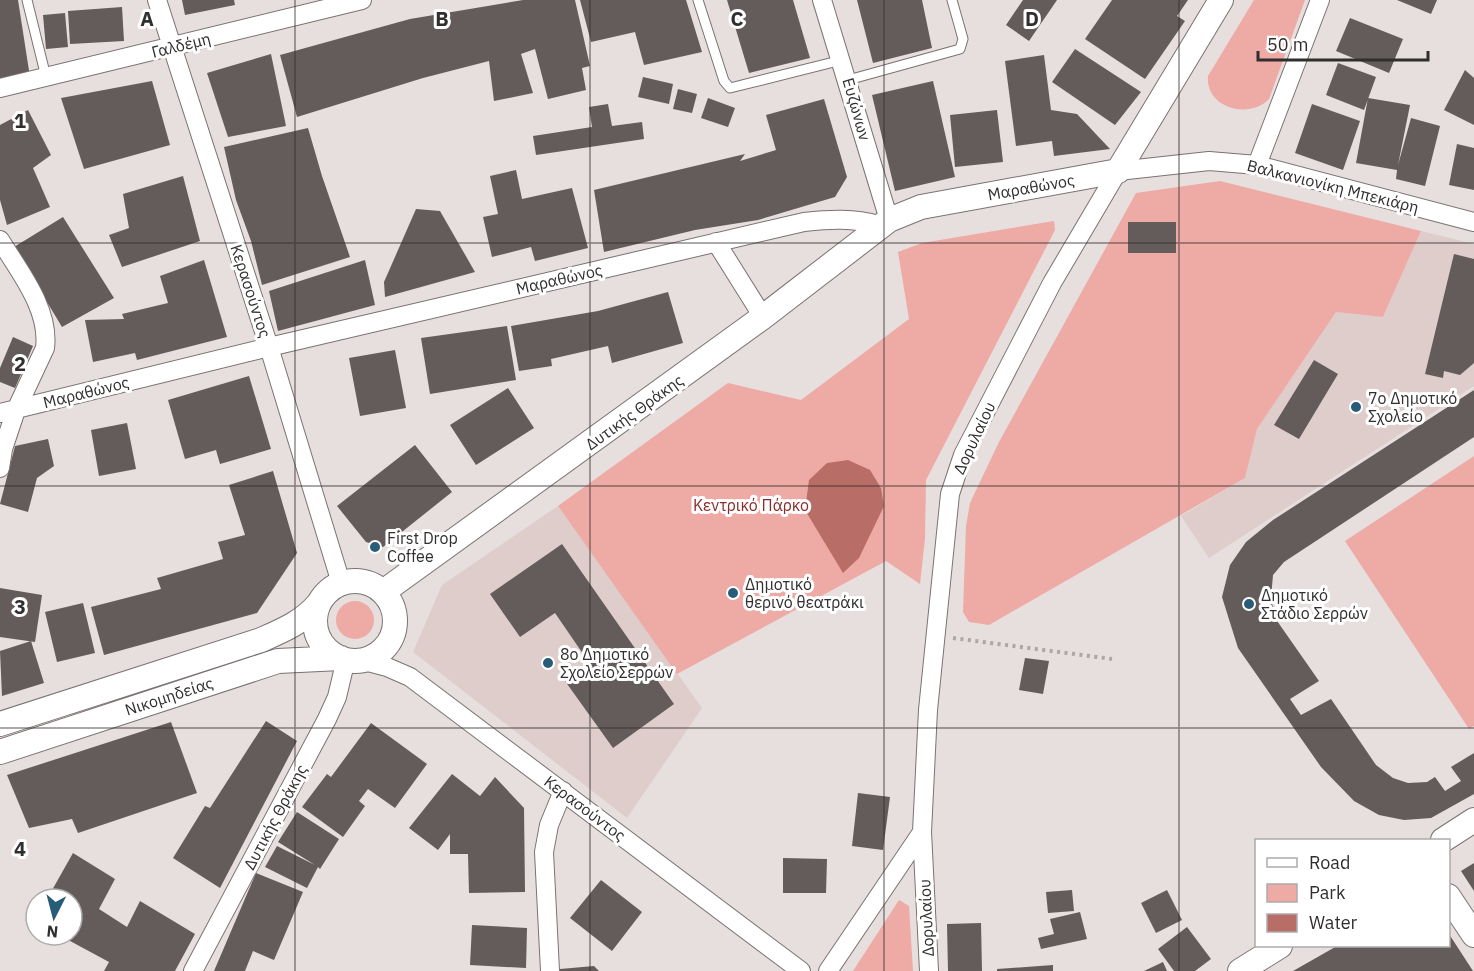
<svg xmlns="http://www.w3.org/2000/svg" width="1474" height="971" viewBox="0 0 1474 971" font-family="'IBM Plex Sans',sans-serif">
<style>
.built{fill:#decdcb}
.green{fill:#eeaaa4}
.water{fill:#b86e67}
.building{fill:#635c5b}
.lines{fill:none;stroke-linecap:round;stroke-linejoin:round}
.lane-casing{stroke:#7a7372;stroke-width:11}
.street-casing{stroke:#7a7372;stroke-width:20}
.secondary-casing{stroke:#7a7372;stroke-width:26}
.path{stroke:#ada6a6;stroke-width:4;stroke-dasharray:3 4.5;stroke-linecap:butt}
.lane{stroke:#fff;stroke-width:9}
.street{stroke:#fff;stroke-width:18}
.secondary{stroke:#fff;stroke-width:24}
.grid{fill:none;stroke:#312e2e;stroke-width:1.5;stroke-opacity:0.55}
.poi-dot{fill:#295c79;stroke:#fff;stroke-width:2}
.labels{text-anchor:middle;stroke-width:6;stroke-linejoin:round;paint-order:stroke}
.street-label{font-size:16px;fill:#312e2e;stroke:#fff}
.poi-label{font-size:16px;fill:#312e2e;stroke:#fff;text-anchor:start}
.park-label{font-size:16px;fill:#892d2b;stroke:#fff}
.grid-label{font-size:20px;text-anchor:middle;font-weight:bold;fill:#312e2e;stroke:#fff;stroke-width:6;stroke-linejoin:round;paint-order:stroke}
</style>
<rect width="100%" height="100%" fill="#e7dede"/>
<path class="built" d="M1421,231L1474,244V386L1209,558L1181,516L1245,478L1257,429L1336,312L1383,317Z
M558,506L702,708L627,818L413,652L442,585Z"/>
<path class="green" d="M1254,0H1305L1269,99C1249,120 1205,108 1208,76Z
M1220,181L1421,231L1383,317L1336,312L1257,429L1245,478L989,625L969,622L963,612L966,526L970,503L999,442L1136,193Z
M1054,221L1055,230L926,480L925,538L920,584L886,561L677,674L558,506L728,383L801,400L909,319L898,252L922,243Z
M1474,456V726L1469,729L1345,541Z
M336 620a19 19 0 1 1 38 0a19 19 0 1 1-38 0Z
M899,900L909,906L913,971H853Z"/>
<path class="water" d="M848,460L870,470L881,488L884,506L859,558L843,573L805,510L809,480L827,463Z"/>
<path class="building" d="M0,0H18L30,77L0,81Z
M182,0H234L235,5L185,15Z
M523,0H575L590,66L582,68L586,90L548,99L535,49L521,54L533,93L494,101L489,61L423,78L297,117L280,55L410,19Z
M580,0H686L702,52L644,65L635,32L591,42Z
M727,0H793L810,58L749,73Z
M857,0H922L932,48L873,63Z
M1023,0H1057L1029,41L1006,25Z
M1112,0H1188L1177,16L1185,21L1145,79L1085,39Z
M1397,0H1437L1431,14Z
M122,7L124,41L70,44L68,11Z
M65,13L68,47L46,49L43,15Z
M1350,18L1403,39L1389,73L1336,51Z
M1075,49L1141,92L1115,125L1052,82Z
M271,54L286,126L228,137L207,73Z
M1044,55L1051,110L1077,114L1110,149L1054,156L1052,141L1016,146L1005,61Z
M1338,63L1376,77L1364,110L1326,95Z
M1465,70L1474,78V125L1444,110Z
M643,77L673,84L669,104L638,97Z
M152,81L170,145L84,169L61,98Z
M933,81L955,177L895,191L872,95Z
M678,89L697,94L692,113L673,109Z
M708,98L735,108L728,127L701,118Z
M1368,98L1410,105L1398,165L1411,118L1440,126L1425,186L1396,179L1397,170L1356,163Z
M824,99L847,177L835,197L758,220L695,230L604,252L594,190L745,154L740,161L776,150L766,115Z
M608,104L612,126L642,122L644,139L536,155L533,136L592,127L589,107Z
M1312,104L1360,121L1343,170L1295,153Z
M28,110L51,155L33,168L50,207L7,225L0,200V125Z
M997,110L1003,162L955,167L950,115Z
M308,128L322,176L350,257L262,285L251,241L236,200L224,147Z
M1457,144L1474,148V190L1449,185Z
M516,170L522,199L572,188L588,248L535,261L531,247L492,257L483,217L498,214L490,176Z
M183,176L200,241L122,267L109,235L129,228L123,194Z
M416,209L440,211L475,272L385,297L384,282Z
M63,217L114,298L62,327L14,247Z
M1128,222H1176V253H1128Z
M1454,254L1474,259V363L1460,375L1444,371L1443,378L1425,374Z
M204,260L227,337L137,360L135,353L93,362L85,320L124,319L122,314L168,303L160,276Z
M365,260L375,305L278,331L269,291Z
M668,292L683,343L612,363L608,346L551,359L552,366L519,371L511,326L598,311Z
M507,326L516,380L430,394L421,338Z
M13,337L33,346L15,388L0,382V368Z
M395,350L406,408L360,416L349,358Z
M1314,360L1338,374L1299,439L1274,425Z
M249,376L271,449L220,464L216,450L185,459L168,400Z
M508,388L534,428L476,465L450,425Z
M1474,390V437L1284,562L1273,575L1271,598L1275,618L1319,681L1290,699L1301,715L1331,699L1376,765L1393,778L1408,783L1427,782L1435,777L1445,791L1461,781L1451,767L1474,753V794L1431,818L1404,820L1379,815L1354,801L1321,767L1238,648L1222,597L1230,565L1246,542L1273,520Z
M127,423L136,469L99,476L91,430Z
M48,439L54,466L37,478L28,512L0,504L15,446Z
M415,445L452,492L383,547L366,542L337,506Z
M273,471L297,553L257,613L104,655L91,607L161,589L157,578L223,559L218,542L245,535L229,485Z
M562,544L674,704L613,748L565,681L590,664L555,613L520,637L490,594Z
M0,588L42,595L35,642L0,637Z
M83,603L95,653L57,662L45,612Z
M31,641L44,683L2,696L0,651Z
M1025,658L1049,661L1043,694L1019,690Z
M266,721L297,741L220,888L173,858L205,806L210,808Z
M171,722L197,793L78,833L72,819L29,828L7,775Z
M371,723L427,764L395,808L368,789L359,801L365,806L343,837L302,807L327,774L331,777Z
M452,774L480,796L495,777L524,808L525,892L469,893L468,854H450V834L438,850L409,828Z
M858,793L890,797L883,850L852,846Z
M297,812L339,839L320,869L318,867L307,888L265,867L277,846L315,865L278,842Z
M73,853L115,879L99,909L127,927L140,901L195,934L175,971H104L109,962L59,935H72V899H47Z
M783,858L827,859L826,893H783Z
M1474,863V891L1461,871Z
M256,873L303,892L274,960L253,951L245,971H214Z
M601,880L642,912L612,951L570,918Z
M1072,890L1074,911L1048,913L1046,892Z
M1167,890L1182,920L1156,933L1141,903Z
M1080,912L1087,939L1041,949L1038,938L1054,934L1050,919Z
M981,923L982,971H948L947,924Z
M472,925L527,928L526,968L470,965Z
M1187,927L1211,959L1195,971H1174L1158,949Z
M1449,934L1473,971H1293L1337,946H1448Z
M1163,962L1167,971H1144Z
M1053,965V971H997V969Z
M594,966L599,971H560V969Z"/>
<g class="lines">
<defs>
<path id="lane" d="M27,0L46,77
M698,0L724,81L730,88L842,60
M848,80L960,49L963,39L952,0"/>
<path id="street" d="M157,0L269,347L341,583
M822,0L889,220
M0,88L362,0
M1257,165L1320,0
M0,240C19,271 50,309 45,348L16,410L3,449L0,468
M716,242L763,317
M0,413L269,347L804,222C831,219 853,218 879,225
M361,660L387,667L410,677L801,971
M193,971L327,719L337,697L346,659
M550,971L544,852L549,825L563,791
M828,971L922,832
M929,971L922,832L928,710L950,494L963,455L1052,283L1118,171L1209,161L1257,165L1474,222"/>
<path id="secondary" d="M315 621a40 40 0 1 1 80 0a40 40 0 1 1-80 0Z
M383,592L763,317L889,220L921,207L1118,171L1221,0
M0,724L261,640C284,630 303,622 319,603
M0,752L278,661L341,658
M1443,840L1474,820
M1448,896L1474,935
M1240,971L1280,946"/>
</defs>
<use href="#lane" class="lane-casing"/>
<use href="#street" class="street-casing"/>
<use href="#secondary" class="secondary-casing"/>
<path class="path" d="M953,638L1112,659"/>
<use href="#lane" class="lane"/>
<use href="#street" class="street"/>
<use href="#secondary" class="secondary"/>
</g>
<path class="grid" d="M295,0V971M590,0V971M884,0V971M1179,0V971M0,243H1474M0,486H1474M0,728H1474"/>
<g class="poi-dot">
<circle cx="1356" cy="407" r="6"/>
<circle cx="375" cy="547" r="6"/>
<circle cx="733" cy="593" r="6"/>
<circle cx="1249" cy="604" r="6"/>
<circle cx="548" cy="663" r="6"/>
</g>
<g class="labels">
<g class="street-label">
<text transform="translate(181 45) rotate(-14)" y="6">Γαλδέμη</text>
<text transform="translate(857 109) rotate(74)" y="6">Ευζώνων</text>
<text transform="translate(1333 186) rotate(14)" y="6">Βαλκανιονίκη Μπεκιάρη</text>
<text transform="translate(1031 187) rotate(-10)" y="6">Μαραθώνος</text>
<text transform="translate(559 279) rotate(-13)" y="6">Μαραθώνος</text>
<text transform="translate(251 291) rotate(72)" y="6">Κερασούντος</text>
<text transform="translate(86 392) rotate(-14)" y="6">Μαραθώνος</text>
<text transform="translate(634 412) rotate(-36)" y="6">Δυτικής Θράκης</text>
<text transform="translate(974 438) rotate(-65)" y="6">Δορυλαίου</text>
<text transform="translate(169 696) rotate(-18)" y="6">Νικομηδείας</text>
<text transform="translate(585 808) rotate(37)" y="6">Κερασούντος</text>
<text transform="translate(275 817) rotate(-62)" y="6">Δυτικής Θράκης</text>
<text transform="translate(926 918) rotate(-93)" y="6">Δορυλαίου</text>
</g>
<g class="poi-label">
<text x="1368" y="404">7ο Δημοτικό<tspan x="1368" dy="18">Σχολείο</tspan></text>
<text x="387" y="544">First Drop<tspan x="387" dy="18">Coffee</tspan></text>
<text x="745" y="590">Δημοτικό<tspan x="745" dy="18">θερινό θεατράκι</tspan></text>
<text x="1261" y="601">Δημοτικό<tspan x="1261" dy="18">Στάδιο Σερρών</tspan></text>
<text x="560" y="660">8ο Δημοτικό<tspan x="560" dy="18">Σχολείο Σερρών</tspan></text>
</g>
<g class="park-label">
<text x="751" y="511">Κεντρικό Πάρκο</text>
</g>
</g>
<g class="grid-label">
<text x="147" y="26">A</text>
<text x="442" y="26">B</text>
<text x="737" y="26">C</text>
<text x="1032" y="26">D</text>
<text x="20" y="128">1</text>
<text x="20" y="371">2</text>
<text x="20" y="614">3</text>
<text x="20" y="856">4</text>
</g>
<rect x="1255" y="839" width="195" height="108" fill="#ffffff" stroke="#adabab" stroke-width="1.5"/>
<rect x="1267" y="858" width="30" height="9" fill="#ffffff" stroke="#adabab" stroke-width="1.5"/>
<text x="1309" y="869" font-size="18" fill="#312e2e">Road</text>
<rect x="1267" y="884" width="30" height="18" fill="#eeaaa4" stroke="#adabab" stroke-width="1.5"/>
<text x="1309" y="899" font-size="18" fill="#312e2e">Park</text>
<rect x="1267" y="914" width="30" height="18" fill="#b86e67" stroke="#adabab" stroke-width="1.5"/>
<text x="1309" y="929" font-size="18" fill="#312e2e">Water</text>
<g transform="translate(54 917) rotate(186)"><circle r="28" fill="#ffffff" stroke="#adabab" stroke-width="1.5"/>
<path d="M0-4.5L10 22L0 15L-10 22Z" fill="#295c79"/>
<text y="-9" font-size="16" font-weight="bold" text-anchor="middle" fill="#312e2e">N</text>
</g>
<path d="M1258 51v9h170v-9" fill="none" stroke="#312e2e" stroke-width="3"/>
<text x="1267" y="51" font-size="18" fill="#312e2e" stroke="#ffffff" stroke-width="4.5" paint-order="stroke">50 m</text>
</svg>
